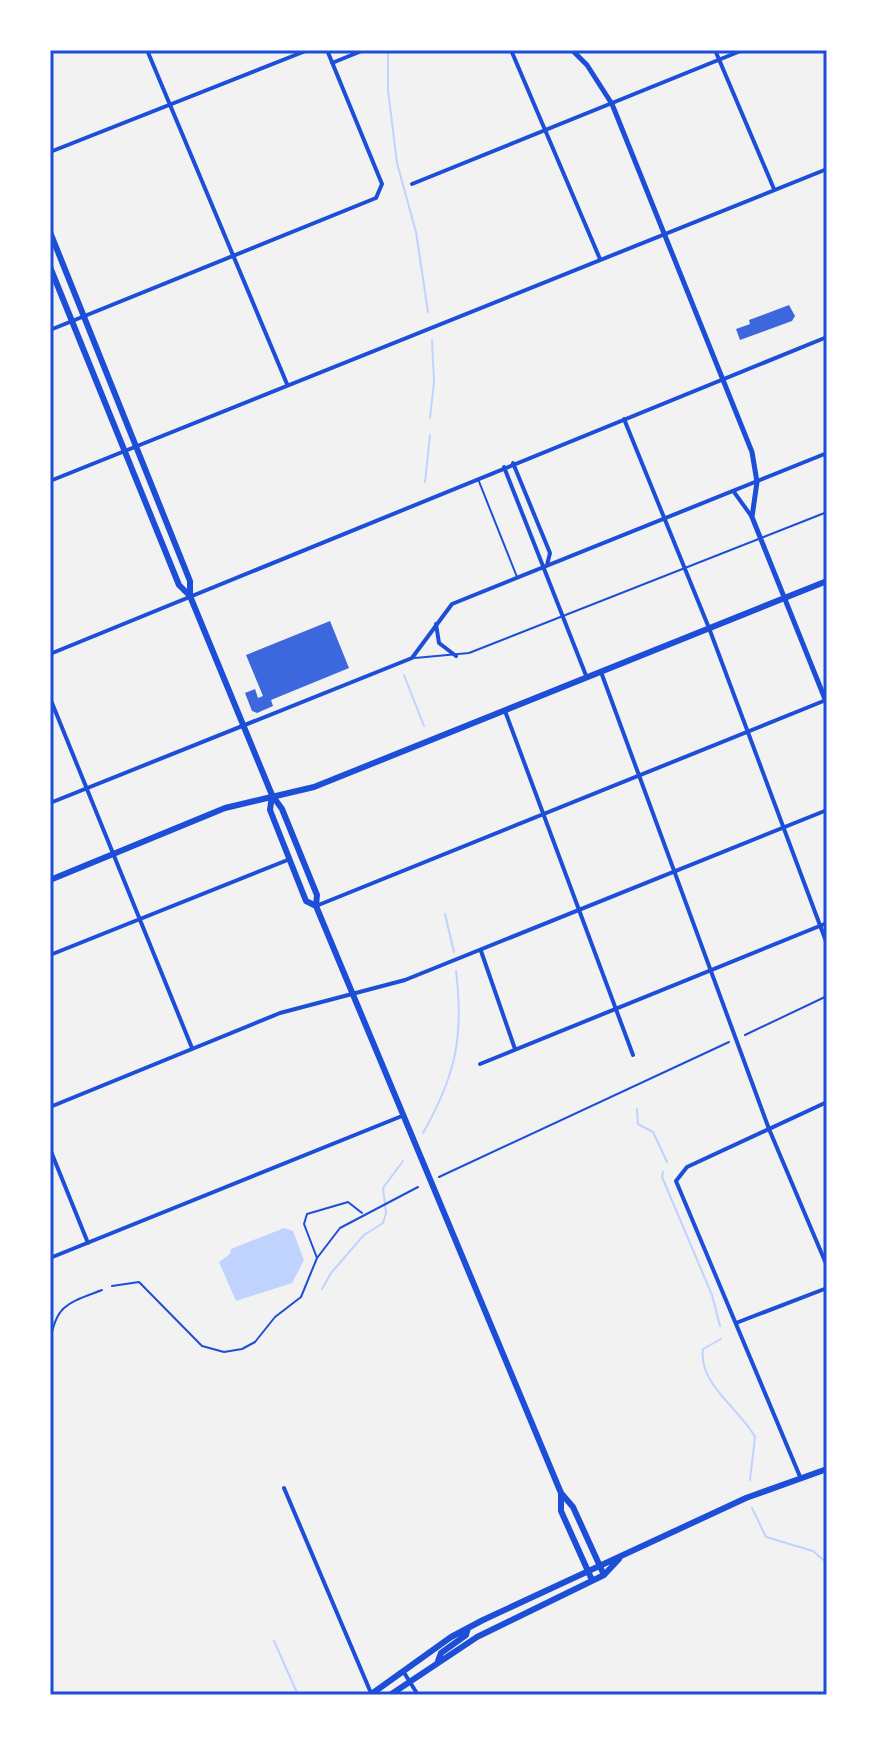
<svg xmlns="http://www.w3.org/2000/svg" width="877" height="1745" viewBox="0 0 877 1745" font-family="Montserrat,sans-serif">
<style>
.water{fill:#bfd3fe}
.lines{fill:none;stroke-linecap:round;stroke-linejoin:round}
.stream{stroke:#bfd3fe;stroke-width:2}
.building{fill:#3d67dc}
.path{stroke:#1d4ed8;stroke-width:2}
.service{stroke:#1d4ed8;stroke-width:2}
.minor{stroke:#1d4ed8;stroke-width:4}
.tertiary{stroke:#1d4ed8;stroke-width:5}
.secondary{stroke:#1d4ed8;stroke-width:6}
.neatline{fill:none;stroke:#1d4ed8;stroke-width:3}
</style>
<rect width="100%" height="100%" fill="#f2f2f2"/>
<path class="water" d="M284,1228L293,1231L304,1260L292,1283L236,1301L219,1262L230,1254L231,1249Z"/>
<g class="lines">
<path class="stream" d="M388,52V90L397,163L416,232L428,312
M430,418L434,382L432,340
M425,482L430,435
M404,675L424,726
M445,914L454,952
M637,1109L638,1124L653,1132L667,1162
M423,1133C456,1075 464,1036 456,971
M663,1172L662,1177L712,1295L720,1326
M322,1289L331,1273L364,1235L383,1223L386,1213L383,1188L403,1161
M721,1339L703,1349C698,1384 740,1409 755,1437L750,1480
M752,1508L766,1537L813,1551L827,1563
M274,1641L298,1695"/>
</g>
<path class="building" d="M789,305L795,316L792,321L740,340L736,329L750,324L749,320Z
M330,621L349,668L271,700L273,706L257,713L252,711L245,693L255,689L258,698L263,696L246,655Z"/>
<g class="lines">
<path class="path" d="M745,1035L827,996
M439,1177L729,1042
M317,1258L304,1224L307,1214L348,1202L362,1213
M112,1286L139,1282L202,1346L224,1352L242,1349L255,1342L275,1317L301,1297L317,1258L340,1228L418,1187
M50,1342C56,1304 68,1303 102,1290"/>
<path class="service" d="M478,479L517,577
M415,658L469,653L827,512"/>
<path class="minor" d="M147,50L287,384
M511,50L600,259
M715,50L774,189
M332,63L364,50
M50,152L308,50
M412,184L743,50
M50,330L376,198L382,184L327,50
M624,419L709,628L827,944
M513,463L550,553L547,565
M504,467L587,678
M50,481L827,169
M734,492L752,517
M436,624L439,643L456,656
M50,654L827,337
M601,672L769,1129L827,1266
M50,698L192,1048
M505,711L633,1055
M50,803L412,658L452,604L827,453
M316,906L826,700
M481,951L515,1049
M50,955L290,859
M480,1064L827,923
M50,1107L280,1013L405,980L827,810
M50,1149L88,1243
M50,1258L402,1116
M736,1323L827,1288
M801,1479L676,1181L687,1167L827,1102
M284,1488L371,1693
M403,1671L418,1695"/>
<path class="tertiary" d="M572,50L587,65L612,104L752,452L757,482L752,517L827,704"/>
<path class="secondary" d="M50,232L190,581V596
M50,267L179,585L190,596L272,795L282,809L317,895L316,906L561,1493L573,1507L604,1575
M272,795L270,810L306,901L316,906
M50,880L225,808L314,787L827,581
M561,1493V1511L592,1580
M438,1661L441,1653L466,1635L468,1628
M370,1695L451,1637L483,1620L746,1498L827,1469
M390,1695L477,1637L604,1575L619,1559"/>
</g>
<rect width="877" height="1745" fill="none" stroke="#ffffff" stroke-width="104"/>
<rect x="52" y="52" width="773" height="1641" class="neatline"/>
</svg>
